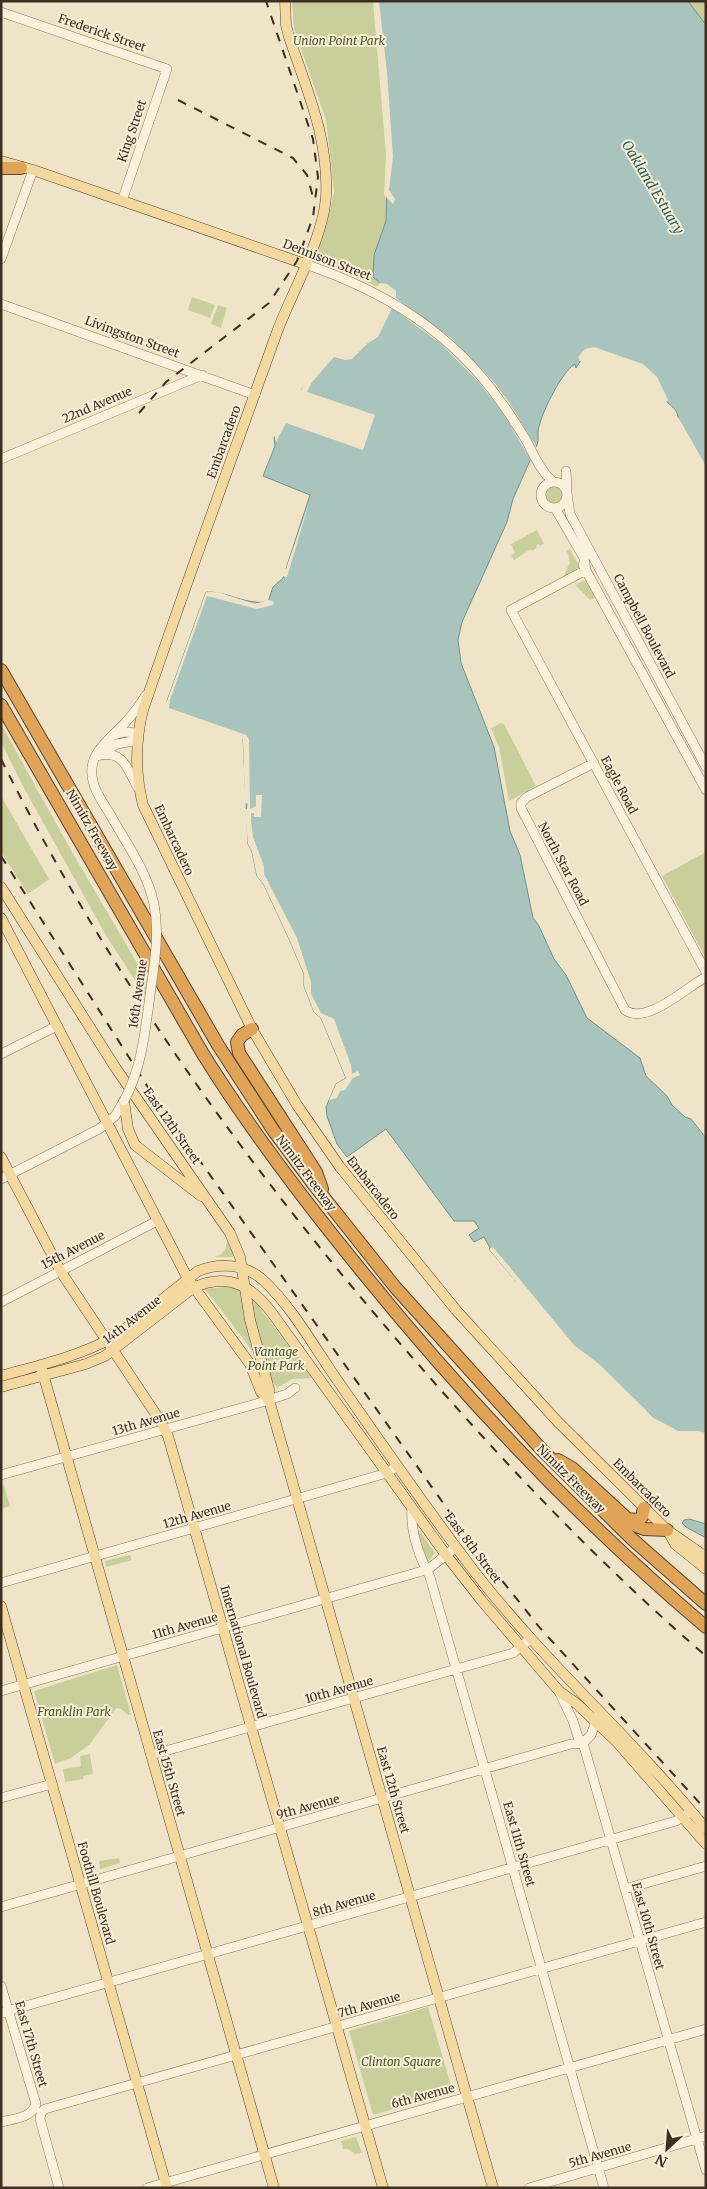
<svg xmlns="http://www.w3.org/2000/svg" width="707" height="2189" viewBox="0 0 707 2189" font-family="Merriweather,serif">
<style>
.green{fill:#c9cf9b}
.water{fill:#a9c4bc;stroke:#6f938a}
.pier{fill:#f0e4c8}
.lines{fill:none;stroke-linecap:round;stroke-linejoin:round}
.minor-casing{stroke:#8d765c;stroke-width:10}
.major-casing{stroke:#5b4430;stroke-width:11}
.highway-casing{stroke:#5b4430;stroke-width:14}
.minor{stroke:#faf1dc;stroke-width:9}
.major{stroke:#f3d9a0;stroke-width:10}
.highway{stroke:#e0a458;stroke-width:12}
.rail{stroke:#3d2e20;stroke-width:2;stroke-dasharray:9 9;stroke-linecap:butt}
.minor-bridge-casing{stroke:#8d765c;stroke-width:10;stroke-linecap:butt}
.minor-bridge{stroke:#faf1dc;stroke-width:9}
.labels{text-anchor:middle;stroke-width:4;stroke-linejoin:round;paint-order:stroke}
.street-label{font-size:12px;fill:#3d2e20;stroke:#f7eed8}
.park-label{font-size:12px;font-style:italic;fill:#4d5a26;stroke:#f7eed8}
.water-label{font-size:14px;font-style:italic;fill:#2f5d5a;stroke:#f7eed8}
</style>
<rect width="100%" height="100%" fill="#f0e4c8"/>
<path class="green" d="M292,1H375L399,199L380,283L377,287L323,260L316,252L328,219L334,192L331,163L326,120L294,29Z
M688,1H706V25Z
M192,297L215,305L210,318L188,310Z
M218,305L227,308L221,328L211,324Z
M545 496a10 10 0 1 1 20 0a10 10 0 1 1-20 0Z
M537,530L544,544L540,546L539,544L536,546L537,548L532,551L531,549L514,560L511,555L515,553L511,544Z
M570,549L580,568L578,571L563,577L570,562L567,551Z
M585,580L596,597L590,600L575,585Z
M501,723L504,724L536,786L509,801L499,747L491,728Z
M1,724L72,852L147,980L145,996L107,937L25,790L1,742Z
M1,796L49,879L28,894L1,852Z
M706,852V959L662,876Z
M228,1238L234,1254L233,1257H214L220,1255L225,1250Z
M226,1287L236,1288L251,1296L312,1378L292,1379L277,1388L245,1341L205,1289Z
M4,1485L10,1506L1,1509V1486Z
M416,1526L435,1553L428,1562L423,1557Z
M128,1555H130L132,1560L106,1567L105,1561Z
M117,1665L131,1715H128L121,1709L116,1708L90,1744L71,1758L55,1764L34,1691Z
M90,1754L93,1774L83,1776V1779L65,1782L63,1769L81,1766L80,1756Z
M119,1858L120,1863L100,1869L99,1861Z
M428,2007L453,2092L373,2115L349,2031Z
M356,2137L362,2153L355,2154L348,2149H343L341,2141Z"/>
<path class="water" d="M375,1H688L706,25V472L679,422C677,405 670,408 663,397C658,390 656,382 652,376C640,359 611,355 592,349L583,353V357L576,368L575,364C562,371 539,417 538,432C538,438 539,441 536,447L513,499L507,522L462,622L458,640L461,663L494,747L510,831L520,855L533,918L539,926L554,959L566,975L587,1018L640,1058L646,1076L667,1096L672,1105L685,1117L691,1119L706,1138V1441L666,1429L553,1326L489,1249L490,1248L484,1237L474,1242L469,1235L479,1228L474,1221H454L386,1129L347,1157L337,1144L327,1116L326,1107L336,1084L346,1078L321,1018L314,1012L304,986V974L290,941L264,885L257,876L252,852L248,844L243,737L169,709L167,701L206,592C228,591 244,605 268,602L273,587L283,578L310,495L263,476L275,446L274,438L308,378L333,353L348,356L378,332L388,303L386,288L373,277L374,255L386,221L388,155Z
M689,1519L706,1524V1538L686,1527L682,1523L684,1520Z"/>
<path class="pier" d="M373,1H379L387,72L393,157L389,190L395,199L393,204L384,195L386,155Z
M380,283L387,284L396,291V298L451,338L493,381L509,402L538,450L532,462L503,413L478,381L440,343L392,308L378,337L368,343L352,359L345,360L334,357L312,382L307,392L375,415L363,450L286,423L276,442L274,433L280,421H283L286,410L299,389L301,390L307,376L331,351L347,353L362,339L376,331L385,303L384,289L379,285Z
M594,347L643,364L657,377L668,400L665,403L662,401L649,376L636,366L592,352L585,354V360L580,361L578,357L585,349Z
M678,417L706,466V474L681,432L677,424Z
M310,500L287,577L281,576L283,569H286Z
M215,591L255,604L269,600L274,602L273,605L257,609L207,596L170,700L169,708L246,735L249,740L250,809L256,806V795H262L261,817H254V813H251V821L253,837L264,866V874L297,938L311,982V994L321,1013L334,1019L351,1065L352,1074L358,1071L360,1075L353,1078L345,1090L340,1091L337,1098L329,1100L336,1084L346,1078L321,1018L314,1012L304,986V974L290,941L264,885L257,876L252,852L248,844L245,813H244V809H247L248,804L245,803L243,739L176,716L166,709L167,701L206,592H214V593Z
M493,1247L574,1345L599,1364L654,1418L678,1431H698L706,1433L705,1444L676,1436L675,1438L649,1424L634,1407L609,1385L600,1373L573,1355L514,1284L516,1282L489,1249Z"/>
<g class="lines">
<defs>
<path id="minor" d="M1,12L167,69L122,201
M1,259L33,170
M305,264C384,291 452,332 501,402C510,414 518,427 526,440C534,455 540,470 552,481
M1,304L255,395
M1,459L202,375
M566,471L567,490
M541 495a13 13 0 1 1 26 0a13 13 0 1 1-26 0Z
M567,494L570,514L706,767
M555,508L584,558L586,570L511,610L706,972
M583,565L706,790
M114,735L123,732L138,733
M99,754L117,744L138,740
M97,756C123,749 127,768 138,788
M594,763L527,797L521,803V808L625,1010C646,1026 688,986 706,977
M111,816C105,805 95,793 93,781C86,754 109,740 125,723C133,714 140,705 146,695
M1,1054L57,1026
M1,1179L99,1129L115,1116L124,1101
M1,1302L157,1221
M1,1475L259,1403L287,1394L295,1388
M412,1508C410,1532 419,1556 430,1577L604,2188
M1,1583L387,1473L397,1466
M1,1691L419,1572L431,1567L456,1547
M559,1691L573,1721L578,1737L583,1743L706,2170
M151,1755L513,1653L530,1639
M1,1798L52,1784
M625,1889L706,1866
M1,1907L571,1744L583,1743L591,1735L598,1716
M1,1986L36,2104C32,2118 13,2119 1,2122
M1,2013L676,1821L687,1814
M59,2188L40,2119L41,2113L45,2109L706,1922
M147,2188L706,2029
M529,2188L706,2136"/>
<path id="major" d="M285,1L286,25L289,37C307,90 329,139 326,197C323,239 292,292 277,332C232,458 186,583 143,710C135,742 135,773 143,805L252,1029L297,1105L340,1167L456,1310L558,1422L667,1530L706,1557
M1,161L33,170L305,264
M1,887L115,1067L230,1233L240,1257L250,1320L269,1389V1400L493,2188
M1,918L188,1279L250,1364L261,1392L269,1400
M124,1101L128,1129L135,1145L201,1196
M1,1157L61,1272L161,1422L168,1436L383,2188
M42,1370L274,2188
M1,1376C40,1365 80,1356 116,1336L198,1271C220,1262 245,1264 263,1280C291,1306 312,1343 333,1374C379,1440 425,1507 474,1571C545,1663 633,1739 706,1829
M1,1387L86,1364L105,1356L193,1288C228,1272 251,1285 272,1313L446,1555L482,1601L559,1691L577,1704L616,1741L706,1844
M668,1531L675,1544L706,1569
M1,1606L167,2188"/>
<path id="highway" d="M1,168H21
M1,670L218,1045L273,1130L314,1185L395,1287L542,1450L632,1539L706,1604
M1,705L203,1054C251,1131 306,1203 364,1274C467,1401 581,1521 706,1627
M252,1029L242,1035L237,1042L239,1053L316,1172L322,1189
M558,1460L572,1468L634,1525L644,1529L667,1530
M626,1519L639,1520L642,1517L644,1508"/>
</defs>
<use href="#minor" class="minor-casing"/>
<use href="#major" class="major-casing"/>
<use href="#highway" class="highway-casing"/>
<use href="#minor" class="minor"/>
<use href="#major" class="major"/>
<use href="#highway" class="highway"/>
<path class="rail" d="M178,100L293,158L307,175L313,197
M139,413L166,382L269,303L297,261L313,217L318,177L313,139L266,1
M1,759C109,976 252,1174 411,1356C503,1462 599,1564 706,1656
M1,856L151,1092L468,1538L540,1628L706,1810"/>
<defs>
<path id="minor-bridge" d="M111,816C127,844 147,872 154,904C160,935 154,965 150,995C145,1032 142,1067 124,1101"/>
</defs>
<use href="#minor-bridge" class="minor-bridge-casing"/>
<use href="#minor-bridge" class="minor-bridge"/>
</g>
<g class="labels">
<g class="street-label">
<text transform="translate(102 33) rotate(19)" y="4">Frederick Street</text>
<text transform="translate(132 131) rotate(-71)" y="4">King Street</text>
<text transform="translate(327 260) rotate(21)" y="4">Dennison Street</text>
<text transform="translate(132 337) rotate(20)" y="4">Livingston Street</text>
<text transform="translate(97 405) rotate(-23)" y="4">22nd Avenue</text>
<text transform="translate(224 442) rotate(-70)" y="4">Embarcadero</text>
<text transform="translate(644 626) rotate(62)" y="4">Campbell Boulevard</text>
<text transform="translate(619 785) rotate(62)" y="4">Eagle Road</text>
<text transform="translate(92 830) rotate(60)" y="4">Nimitz Freeway</text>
<text transform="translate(174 840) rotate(65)" y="4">Embarcadero</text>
<text transform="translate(563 864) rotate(62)" y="4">North Star Road</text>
<text transform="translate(138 994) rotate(-82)" y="4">16th Avenue</text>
<text transform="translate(172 1126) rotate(55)" y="4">East 12th Street</text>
<text transform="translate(306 1173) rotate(53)" y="4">Nimitz Freeway</text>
<text transform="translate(373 1188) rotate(52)" y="4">Embarcadero</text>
<text transform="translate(73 1250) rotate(-27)" y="4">15th Avenue</text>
<text transform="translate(132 1320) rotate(-38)" y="4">14th Avenue</text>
<text transform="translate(146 1422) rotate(-16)" y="4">13th Avenue</text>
<text transform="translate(571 1479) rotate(45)" y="4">Nimitz Freeway</text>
<text transform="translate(642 1488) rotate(45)" y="4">Embarcadero</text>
<text transform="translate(197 1515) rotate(-16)" y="4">12th Avenue</text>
<text transform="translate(473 1548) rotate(53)" y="4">East 8th Street</text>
<text transform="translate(185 1626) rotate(-16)" y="4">11th Avenue</text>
<text transform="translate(243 1652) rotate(74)" y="4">International Boulevard</text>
<text transform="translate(339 1690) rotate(-16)" y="4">10th Avenue</text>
<text transform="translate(169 1773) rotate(74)" y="4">East 15th Street</text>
<text transform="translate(393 1790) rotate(74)" y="4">East 12th Street</text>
<text transform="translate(308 1807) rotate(-15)" y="4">9th Avenue</text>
<text transform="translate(519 1844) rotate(74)" y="4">East 11th Street</text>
<text transform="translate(96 1893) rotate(74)" y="4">Foothill Boulevard</text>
<text transform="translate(344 1904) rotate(-16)" y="4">8th Avenue</text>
<text transform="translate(648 1926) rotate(74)" y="4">East 10th Street</text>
<text transform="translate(369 2005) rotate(-16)" y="4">7th Avenue</text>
<text transform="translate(31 2044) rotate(74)" y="4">East 17th Street</text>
<text transform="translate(423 2096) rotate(-15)" y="4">6th Avenue</text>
<text transform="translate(600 2155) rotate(-16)" y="4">5th Avenue</text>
</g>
<g class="park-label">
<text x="339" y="45">Union Point Park</text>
<text x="276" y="1356">Vantage<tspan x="276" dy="14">Point Park</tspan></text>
<text x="74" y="1716">Franklin Park</text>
<text x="401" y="2066">Clinton Square</text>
</g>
<g class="water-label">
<text transform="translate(653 187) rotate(59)" y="5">Oakland Estuary</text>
</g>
</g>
<rect width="707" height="2189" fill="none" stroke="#3d2e20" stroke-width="5"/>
<g transform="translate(667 2149) rotate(206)" stroke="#f7eed8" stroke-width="4" paint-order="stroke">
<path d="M0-4L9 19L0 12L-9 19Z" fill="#3d2e20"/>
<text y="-8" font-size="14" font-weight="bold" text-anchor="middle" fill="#3d2e20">N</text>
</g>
</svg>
